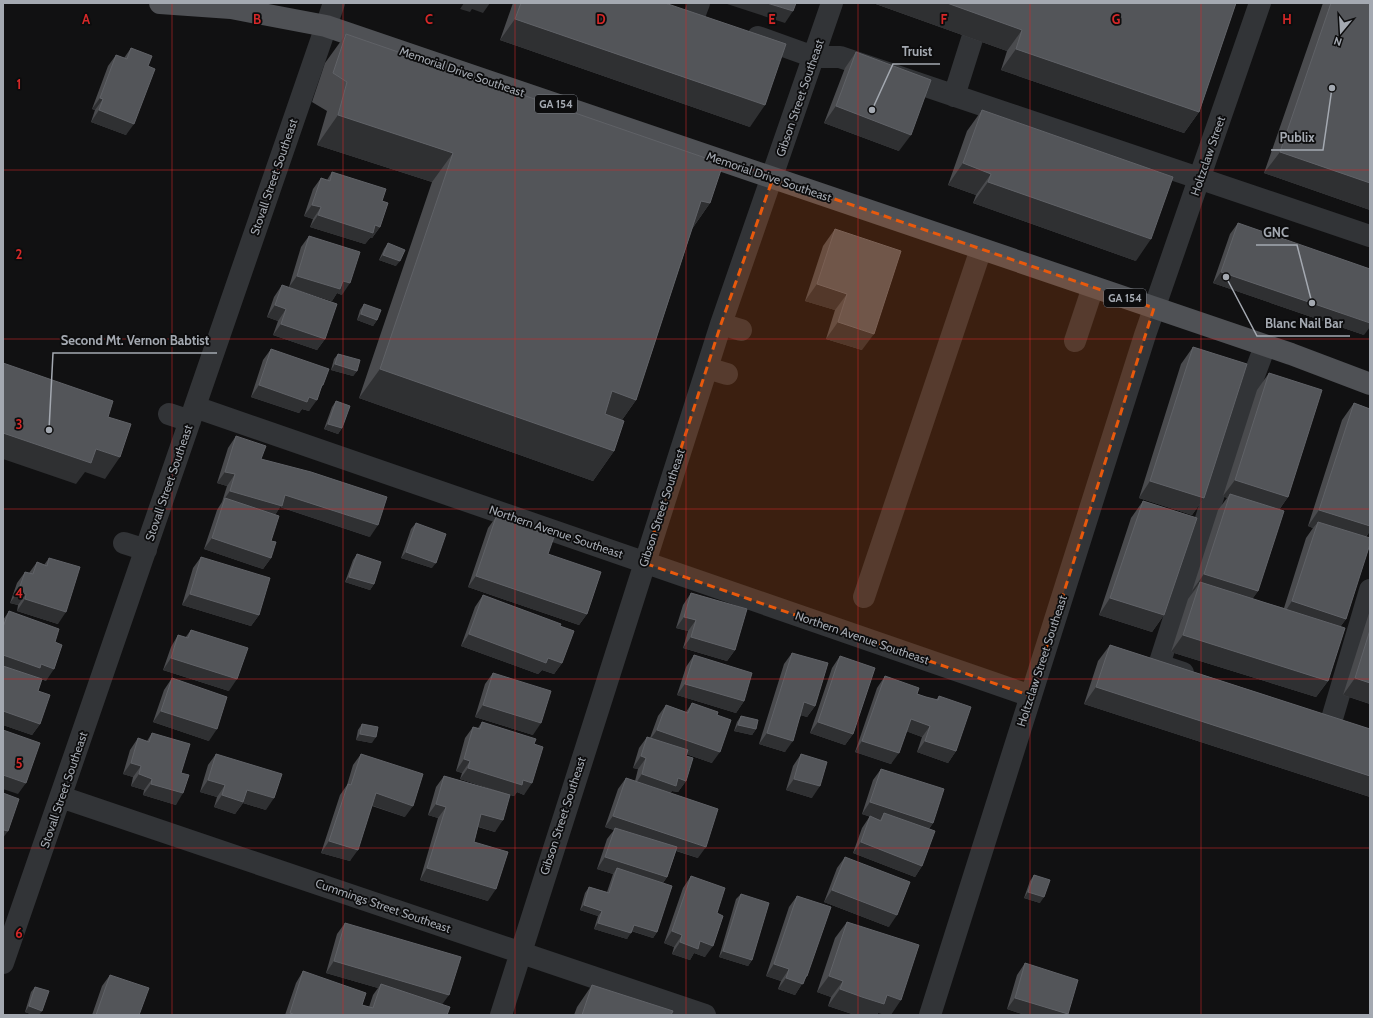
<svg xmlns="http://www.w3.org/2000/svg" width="1373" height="1018" viewBox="0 0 1373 1018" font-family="Cabin,sans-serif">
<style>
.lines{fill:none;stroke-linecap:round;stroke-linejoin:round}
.minor{stroke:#323437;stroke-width:22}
.major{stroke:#4f5155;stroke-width:22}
.wall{fill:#4a4b4e}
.shaded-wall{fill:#2f3032}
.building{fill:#535559;stroke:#606267}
.marked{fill:#e8590c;fill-opacity:0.2;stroke:#e8590c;stroke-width:3;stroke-dasharray:8 5;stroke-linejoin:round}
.grid{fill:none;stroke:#d62828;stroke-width:1;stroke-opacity:0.55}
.labels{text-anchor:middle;stroke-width:3.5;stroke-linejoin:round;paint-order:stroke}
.shield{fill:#0c0c0d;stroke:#767a80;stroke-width:1}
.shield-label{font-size:11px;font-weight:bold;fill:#a4a9b1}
.street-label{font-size:12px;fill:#a4a9b1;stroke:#0c0c0d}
.grid-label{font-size:13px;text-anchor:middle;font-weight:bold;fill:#d62828;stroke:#0c0c0d;stroke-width:3.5;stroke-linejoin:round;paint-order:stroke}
.leader{fill:none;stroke:#a4a9b1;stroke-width:1.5}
.callout-dot{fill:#a4a9b1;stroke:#0c0c0d;stroke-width:1.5}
.callout-label{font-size:13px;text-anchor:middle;font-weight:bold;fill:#a4a9b1;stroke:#0c0c0d;stroke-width:3.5;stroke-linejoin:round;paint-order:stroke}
</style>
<rect width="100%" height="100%" fill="#111112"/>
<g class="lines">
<path class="minor" d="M694,16L699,3
M758,37L814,57H840L1370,236
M954,96L972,39
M721,324L741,330
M1075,341L1093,287
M707,368L727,374
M195,407L1031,696
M169,414L190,421
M124,543L146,550
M864,597L981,249
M1183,673L1159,665L1241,410L1265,346
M1331,722L1370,590
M61,797L705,1015
M3,963L334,3
M501,1015L721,324L832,3
M930,1015L1145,335L1260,3"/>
<path class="major" d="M160,3L231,8L326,26L1291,354L1370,384"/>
</g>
<path class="wall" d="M513,3H665L750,127L500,40Z
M873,3H1236L1199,112L1184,133L1001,70L1007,51Z
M1323,3H1370V210L1264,173Z
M346,34L710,203L692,229L636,400L622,420L614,451L593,481L359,398L432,182L317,145L327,111L312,102L325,63Z
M131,48L148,66L126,135L91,122L95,110L92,109L108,66L116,55L124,58Z
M856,52L899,151L824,123L845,68Z
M982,110L1136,261L973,203L976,195L948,185L967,131Z
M332,172L382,201L380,227L372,238H370L365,244L310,227L313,219L304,216L313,189L321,178L327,180Z
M1238,223L1364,335L1213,283L1230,234Z
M835,229L862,350L826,339L835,310L805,301L823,246Z
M309,236L342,295L337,293L332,301L289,287L301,247Z
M388,243L396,266L379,260L384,249Z
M282,285L325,339L317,350L273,335L278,321L267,317L274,297Z
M364,304L377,320L373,326L357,320L360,310Z
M1193,347L1204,498L1192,515L1139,498L1181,364Z
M271,349L323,385L320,390L309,411L302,409L299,413L251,397L263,360Z
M338,354L357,371L353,376L331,370L334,359Z
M1269,373L1288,497L1279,510L1258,591L1252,599L1284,608L1306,538L1313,528L1308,526L1342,420L1354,403L1370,409V531L1366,537L1346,619L1340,627L1328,681L1316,697L1171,652L1188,599L1194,591H1192L1218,510L1227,498L1223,496L1257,390Z
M336,401L342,428L338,434L324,429L332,407Z
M236,436L261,459L370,537L280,507L275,515L271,541V558L263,569L204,549L217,510L222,502L227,486L217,483L228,448Z
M1143,501L1164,615L1152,632L1099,615L1131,518Z
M496,517L548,554L587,614L579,625L468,587L488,528Z
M416,523L432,568L401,558L411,529Z
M357,554L374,584L370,590L345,582L353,560Z
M201,557L259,615L251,626L182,605L193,568Z
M49,558L58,624L17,611L18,605L10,603L17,583L25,572L29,573L37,562L44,565Z
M691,593L735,650L727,661L683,648L688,631L676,628L683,605Z
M483,595L560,626L562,663L554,674L542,670L538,674L461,646L475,607Z
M1370,610V704L1343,695Z
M9,611L55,642L46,681L34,676L33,677L38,691L40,724L32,735L3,725V620Z
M191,630L229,691L163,670L171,647L178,635L185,638Z
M1110,645L1370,729V797L1084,704L1098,661Z
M792,653L815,706L807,717L801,715L785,752L759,744L784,664Z
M694,655L744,701L736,713L677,695L686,667Z
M840,656L853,734L845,745L810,733L832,668Z
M493,673L533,735L475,717L485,684Z
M885,676L917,694L926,697L936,700L939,696L956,751L948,763L917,752L922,737L906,731L891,764L855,752L877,688Z
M172,678L209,741L153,722L164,690Z
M692,703L717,715L712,763L686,754V781L678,792L672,791L670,793L698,858L676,851L667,877L663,883L657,932L653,938L631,931L627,939L594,929L598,916L580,910L585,893L589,887L607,892L613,874L597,869L607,839L614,830L605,827L618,789L626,778L635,781L638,769L633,768L639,748L647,737L650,738L658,716L666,705L686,712Z
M741,716L756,729L752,735L734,731L737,722Z
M482,722L534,744L524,795L517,792L514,796L510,795L495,832L478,827L474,842L488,901L420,880L438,818L428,815L436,787L444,776L500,792L460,779L462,773L456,771L465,738L473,727L478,728Z
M362,724L372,743L356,740L358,730Z
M152,733L181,773L176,805L143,795L144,790L131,786L133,777L123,774L130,750L138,738L147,741Z
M216,754L266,810L243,803L235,814L214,807L217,797L200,792L208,765Z
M361,754L405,817L372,806L350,861L321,853L340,795L347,785L353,765Z
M801,754L812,798L786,790L793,766Z
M881,769L933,823L929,829L922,866L915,877L853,853L862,828L870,816L880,820L862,814L873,780Z
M845,857L889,927L824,902L837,868Z
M1034,875L1040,903L1024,898L1030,881Z
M691,876L717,913L705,957L694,953L690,960L672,954L674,947L664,943L683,888Z
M741,894L752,960L748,966L719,957L736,899Z
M797,896L807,976L795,995L778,989L781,981L766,976L789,907Z
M847,922L878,1013L877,1015H855L828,1006L831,997L817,992L835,938Z
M345,923L442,1005L447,1015H285L296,983L303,971L362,1005L369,1007L373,995L378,988L326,973L337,934Z
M1025,963L1068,1014L1067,1015H1025L1007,1009L1017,975Z
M110,975L139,1015H92L102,986Z
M592,985L671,1015H574L577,1007Z
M35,987L39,1015H33L25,1012L31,992Z"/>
<path class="shaded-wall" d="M464,3H490L483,13L472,9L470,12L460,9Z
M724,3H767L793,11L785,23Z
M873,3H947L1022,30L1007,51Z
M515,19L765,105L750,127L500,40Z
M1016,49L1199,112L1184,133L1001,70Z
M100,98L103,99L95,110L92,109Z
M836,106L911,135L899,151L824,123Z
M99,110L134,124L126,135L91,122Z
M338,115L453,153L432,182L317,145Z
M1280,152L1370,183V210L1264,173Z
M963,163L991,174L976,195L948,185Z
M988,182L1151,239L1136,261L973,203Z
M701,201L710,203L689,233Z
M312,205L321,207L313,219L304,216Z
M318,215L375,225L380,227L372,238H370L365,244L310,227Z
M383,255L400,261L396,266L379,260Z
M1221,272L1370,323V327L1364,335L1213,283Z
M297,276L343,281L350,283L342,295L337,293L332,301L289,287Z
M817,284L847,294L835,310L805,301Z
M275,305L286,309L278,321L267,317Z
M361,314L377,320L373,326L357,320Z
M838,322L874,334L862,350L826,339Z
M281,324L325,339L317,350L273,335Z
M335,364L357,371L353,376L331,370Z
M380,369L614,451L593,481L359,398Z
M259,385L309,397L317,400L309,411L302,409L299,413L251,397Z
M612,391L636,400L615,430L592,421Z
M328,424L342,428L338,434L324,429Z
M3,433L96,449L120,457L105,479L85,472L76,484L3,459Z
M225,472L235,474L227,486L217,483Z
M1235,480L1288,497L1276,514L1230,494L1227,498L1223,496Z
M1150,481L1204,498L1192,515L1139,498Z
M230,491L285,495L378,525L370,537L280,507L274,517L225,498L222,502Z
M1319,510L1370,526V531L1361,543L1318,522L1313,528L1308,526Z
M212,538L271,558L263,569L204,549Z
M406,552L436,563L432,568L401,558Z
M1204,574L1258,591L1246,608L1200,582L1194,591H1192Z
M476,576L587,614L579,625L468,587Z
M349,577L374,584L370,590L345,582Z
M18,592L26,594L18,605L10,603Z
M190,594L259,615L251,626L182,605Z
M1110,598L1164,615L1152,632L1099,615Z
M25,599L66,612L58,624L17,611Z
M1292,601L1346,619L1334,635L1281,618Z
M684,617L696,620L688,631L676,628Z
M469,634L548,658L562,663L554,674L542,670L538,674L461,646Z
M1183,635L1328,681L1316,697L1171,652Z
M691,637L735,650L727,661L683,648Z
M3,655L41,664L54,669L46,681L34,676L32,679L3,669Z
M171,658L237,679L229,691L163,670Z
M1355,678L1370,683V704L1343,695Z
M685,684L744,701L736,713L677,695Z
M1096,687L1370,776V797L1084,704Z
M804,702L815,706L807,717L796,714Z
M483,705L541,723L533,735L475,717Z
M3,711L40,724L32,735L3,725Z
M161,711L217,729L209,741L153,722Z
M911,719L930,726L922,737L903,730Z
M818,722L853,734L845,745L810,733Z
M738,725L756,729L752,735L734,731Z
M657,730L720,752L712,763L649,741Z
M767,733L793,741L785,752L759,744Z
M360,734L376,737L372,743L356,740Z
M862,741L899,753L891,764L855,752Z
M925,741L956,751L948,763L917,752Z
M641,756L646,758L638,769L633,768Z
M464,759L470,761L462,773L456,771Z
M131,763L141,766L133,777L123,774Z
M468,768L523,780L532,783L524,795L517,792L514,796L460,779Z
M139,774L152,779L144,790L131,786Z
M642,774L678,778L686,781L678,792L672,791L668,797L634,786Z
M3,775L26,783L18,794L3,789Z
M794,779L820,786L812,798L786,790Z
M208,780L225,785L217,797L200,792Z
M151,784L183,793L176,805L143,795Z
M247,790L274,798L266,810L243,803L235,814L214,807L222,795Z
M376,793L413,806L405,817L368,804Z
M870,802L933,823L925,834L884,813L880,820L862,814Z
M436,804L446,807L438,818L428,815Z
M481,814L503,820L495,832L473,825Z
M613,816L706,847L698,858L614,830L615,828L614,830L605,827Z
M3,830H4L8,831L3,838Z
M329,841L358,850L350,861L321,853Z
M861,842L922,866L915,877L853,853Z
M605,857L667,877L659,888L617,868L613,874L597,869Z
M427,868L496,889L488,901L420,880Z
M832,890L897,915L889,927L824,902Z
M1028,892L1044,897L1040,903L1024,898Z
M584,905L602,911L598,916L580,910Z
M598,923L631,933L627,939L594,929Z
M634,925L657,932L653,938L629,930Z
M672,931L682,935L674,947L664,943Z
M700,941L713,946L705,957L694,953L690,960L672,954L680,942Z
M723,951L752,960L748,966L719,957Z
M334,961L449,995L441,1006L381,984L378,988L326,973Z
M774,964L789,969L781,981L766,976Z
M806,976H807L795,995L778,989L786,978Z
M829,976L843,981L831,997L817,992Z
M840,989L887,995L901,1000L891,1015H885L878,1013L877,1015H855L828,1006Z
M1015,998L1068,1014L1067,1015H1025L1007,1009Z
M29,1006L42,1011L39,1015H33L25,1012Z"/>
<path class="building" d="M521,3H665L786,44L765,105L515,19Z
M767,3H796L793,11Z
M947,3H1236L1199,112L1016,49L1022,30Z
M1331,3H1370V183L1280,152Z
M346,34L723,164L710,203L701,201L636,400L612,391L605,414L624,421L614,451L380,369L453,153L338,115L347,82L333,73Z
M131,48L152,56L148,66L155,69L134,124L99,110L103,99L100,98L116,55L127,59Z
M856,52L931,80L911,135L836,106Z
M982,110L1173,177L1151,239L988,182L991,174L963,163Z
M332,172L386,189L382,201L388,203L380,227L375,225L373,233L318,215L321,207L312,205L321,178L330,181Z
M1238,223L1370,269V323L1221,272Z
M835,229L901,251L874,334L838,322L847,294L817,284Z
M309,236L360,252L350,283L343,281L340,289L297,276Z
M388,243L405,250L400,261L383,255Z
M282,285L337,304L325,339L281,324L286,309L275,305Z
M364,304L381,310L377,320L361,314Z
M1193,347L1247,364L1204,498L1150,481Z
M271,349L329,369L323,385H322L317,400L309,397L307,402L259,385Z
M338,354L360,360L357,371L335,364Z
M3,363L113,401L108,417L131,424L120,457L96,449L91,463L3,433Z
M1269,373L1322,390L1288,497L1235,480Z
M336,401L350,406L342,428L328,424Z
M1354,403L1370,409V526L1319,510Z
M236,436L266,446L261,459L311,472L387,497L378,525L285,495L282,506L230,491L235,474L225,472Z
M1230,494L1284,511L1258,591L1204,574Z
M225,498L279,516L271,541L276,542L271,558L212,538Z
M1143,501L1197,518L1164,615L1110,598Z
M496,517L554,537L548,554L601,572L587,614L476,576Z
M1318,522L1370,538V544L1346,619L1292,601Z
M416,523L446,534L436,563L406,552Z
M357,554L381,562L374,584L349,577Z
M201,557L270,578L259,615L190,594Z
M49,558L80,567L66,612L25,599L26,594L18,592L25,572L33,574L37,562L47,566Z
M1200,582L1345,628L1328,681L1183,635Z
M691,593L747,609L735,650L691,637L696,620L684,617Z
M483,595L561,624L560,626L574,631L562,663L548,658L546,663L469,634Z
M9,611L59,629L55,642L62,645L54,669L41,664L40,668L3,655V627Z
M191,630L248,648L237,679L171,658L178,635L188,638Z
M1370,630V683L1355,678Z
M1110,645L1370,729V776L1096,687Z
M792,653L828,663L815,706L804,702L793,741L767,733Z
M694,655L752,673L744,701L685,684Z
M840,656L875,668L853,734L818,722Z
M3,666L42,679L38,691L50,695L40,724L3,711Z
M493,673L551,691L541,723L483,705Z
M885,676L919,688L917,694L926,697L938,700L939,696L971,707L956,751L925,741L930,726L911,719L899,753L862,741Z
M172,678L227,697L217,729L161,711Z
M692,703L718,712L717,715L731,720L720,752L657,730L666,705L688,713Z
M741,716L758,720L756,729L738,725Z
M482,722L536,739L534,744L543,747L532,783L523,780L522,785L468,768L470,761L464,759L473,727L480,729Z
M362,724L378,727L376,737L360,734Z
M3,730L40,743L26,783L3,775Z
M152,733L190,744L181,773L189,775L183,793L151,784L152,779L139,774L141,766L131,763L138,738L149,742Z
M647,737L688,750L686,756L693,758L686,781L678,778L676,786L642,774L646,758L641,756Z
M216,754L282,774L274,798L247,790L243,802L222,795L225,785L208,780Z
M361,754L423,774L413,806L376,793L358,850L329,841L348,784L351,785Z
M801,754L827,762L820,786L794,779Z
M881,769L944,789L933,823L870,802Z
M444,776L510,795L503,820L481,814L474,842L508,852L496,889L427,868L446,807L436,804Z
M626,778L718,809L706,847L613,816Z
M3,793L19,799L8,831L4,830H3Z
M884,813L935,831L922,866L861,842L870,816L881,821Z
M615,828L677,847L667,877L605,857Z
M845,857L910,882L897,915L832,890Z
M617,868L672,886L657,932L634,925L631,933L598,923L602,911L584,905L589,887L609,893Z
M1034,875L1050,880L1044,897L1028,892Z
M691,876L725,888L717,913L723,916L713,946L700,941L698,949L680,942L682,935L672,931Z
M741,894L769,903L752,960L723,951Z
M797,896L831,907L807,976H806L803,984L786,978L789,969L774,964Z
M847,922L919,945L901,1000L887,995L884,1004L862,997L840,989L843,981L829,976Z
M345,923L461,957L449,995L334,961Z
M1025,963L1078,980L1068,1014L1015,998Z
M303,971L366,993L362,1005L373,1008L381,984L450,1007L447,1015H295L290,1013Z
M110,975L149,988L139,1015H96Z
M592,985L673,1011L671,1015H582Z
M35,987L49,991L42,1011L29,1006Z"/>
<path class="marked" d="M773,178L1154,308L1031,696L644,563L721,324Z"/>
<path class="grid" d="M172,3V1015M343,3V1015M515,3V1015M686,3V1015M858,3V1015M1030,3V1015M1201,3V1015M3,170H1370M3,339H1370M3,509H1370M3,679H1370M3,848H1370"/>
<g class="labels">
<g class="shield">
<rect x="535" y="95" width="42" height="18" rx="3"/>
<rect x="1104" y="289" width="42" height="18" rx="3"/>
</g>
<g class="shield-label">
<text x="556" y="108">GA 154</text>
<text x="1125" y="302">GA 154</text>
</g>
<g class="street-label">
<text transform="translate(462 72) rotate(19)" y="4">Memorial Drive Southeast</text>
<text transform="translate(800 98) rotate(-71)" y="4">Gibson Street Southeast</text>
<text transform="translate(1208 156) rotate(-71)" y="4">Holtzclaw Street</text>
<text transform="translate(274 177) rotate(-71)" y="4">Stovall Street Southeast</text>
<text transform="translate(769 177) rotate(19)" y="4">Memorial Drive Southeast</text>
<text transform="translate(169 483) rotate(-71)" y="4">Stovall Street Southeast</text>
<text transform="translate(662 508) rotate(-72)" y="4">Gibson Street Southeast</text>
<text transform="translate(556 532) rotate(19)" y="4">Northern Avenue Southeast</text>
<text transform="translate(862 638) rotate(19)" y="4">Northern Avenue Southeast</text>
<text transform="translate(1042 661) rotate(-72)" y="4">Holtzclaw Street Southeast</text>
<text transform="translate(64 790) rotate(-71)" y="4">Stovall Street Southeast</text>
<text transform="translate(563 816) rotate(-72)" y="4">Gibson Street Southeast</text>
<text transform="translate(383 906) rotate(19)" y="4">Cummings Street Southeast</text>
</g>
</g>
<g class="grid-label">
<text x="86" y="24">A</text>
<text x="257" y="24">B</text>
<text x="429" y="24">C</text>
<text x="601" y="24">D</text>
<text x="772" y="24">E</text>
<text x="944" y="24">F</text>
<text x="1116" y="24">G</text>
<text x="1287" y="24">H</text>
<text x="19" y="89">1</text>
<text x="19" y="259">2</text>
<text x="19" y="429">3</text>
<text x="19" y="598">4</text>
<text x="19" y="768">5</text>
<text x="19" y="938">6</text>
</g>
<path class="leader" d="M872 110L893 64H940M1332 88L1323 150H1271M1312 303L1297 245H1256M1226 277L1257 336H1350M49 430L53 353H217"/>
<g class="callout-dot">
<circle cx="872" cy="110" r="4"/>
<circle cx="1332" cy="88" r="4"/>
<circle cx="1312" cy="303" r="4"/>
<circle cx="1226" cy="277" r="4"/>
<circle cx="49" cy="430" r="4"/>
</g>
<g class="callout-label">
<text x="917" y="56">Truist</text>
<text x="1297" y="142">Publix</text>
<text x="1276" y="237">GNC</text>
<text x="1304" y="328">Blanc Nail Bar</text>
<text x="135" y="345">Second Mt. Vernon Babtist</text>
</g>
<rect width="1373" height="1018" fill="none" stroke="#a4a9b1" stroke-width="8"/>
<g transform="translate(1341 32) rotate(198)" stroke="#0c0c0d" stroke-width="3" paint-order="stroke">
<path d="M0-3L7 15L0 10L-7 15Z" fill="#a4a9b1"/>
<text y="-6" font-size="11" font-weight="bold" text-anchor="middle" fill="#a4a9b1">N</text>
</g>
</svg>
